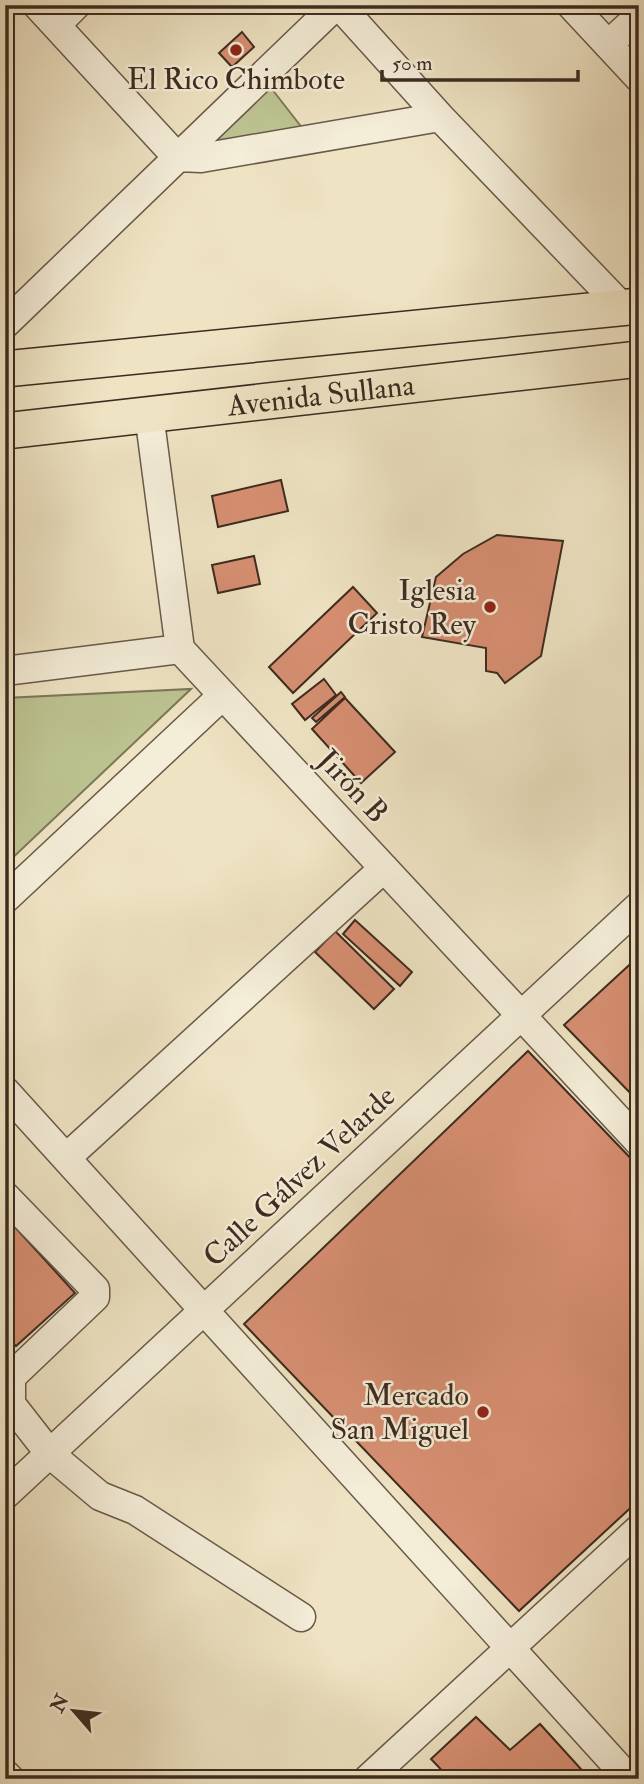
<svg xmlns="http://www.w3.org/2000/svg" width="644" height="1784" viewBox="0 0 644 1784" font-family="'IM FELL Double Pica',serif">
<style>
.green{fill:#bcc391;stroke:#7c7758;stroke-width:2}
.building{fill:#d78f72;stroke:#3d2b20;stroke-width:2}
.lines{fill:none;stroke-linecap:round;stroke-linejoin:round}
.minor-casing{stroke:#695949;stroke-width:31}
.major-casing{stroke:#3d2b20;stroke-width:38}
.minor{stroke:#f4edd8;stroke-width:28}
.major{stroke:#eee3c3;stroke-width:35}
.poi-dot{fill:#8f2418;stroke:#f4edd8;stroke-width:2.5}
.labels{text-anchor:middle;stroke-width:5;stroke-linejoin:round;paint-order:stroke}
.poi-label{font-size:30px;fill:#3d2b20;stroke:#f4edd8;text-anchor:end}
.street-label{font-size:30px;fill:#3d2b20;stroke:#f4edd8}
</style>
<rect width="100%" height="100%" fill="#eee3c3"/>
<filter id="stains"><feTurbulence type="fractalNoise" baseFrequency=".00286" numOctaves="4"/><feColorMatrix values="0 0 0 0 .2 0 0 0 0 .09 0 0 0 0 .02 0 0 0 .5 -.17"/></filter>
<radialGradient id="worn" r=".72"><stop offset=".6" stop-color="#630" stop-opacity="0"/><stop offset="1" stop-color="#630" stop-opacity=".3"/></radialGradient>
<path class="green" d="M261,75L303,129L177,157Z
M191,689L5,865V698Z"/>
<path class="building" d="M242,32L254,47L232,67L219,53Z
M281,480L288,511L218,527L212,496Z
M497,535L563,541L541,656L505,683L497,673L486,671V648L422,637L436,577L463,554Z
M254,556L260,584L218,593L212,565Z
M353,587L377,613L293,693L269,667Z
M324,679L336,695L305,720L292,704Z
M341,692L345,697L316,722L312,718Z
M345,698L395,752L361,783L312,729Z
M355,920L412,972L400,986L343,934Z
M335,931L394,989L374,1009L315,952Z
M639,956V1102L564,1025Z
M528,1051L639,1167V1500L519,1611L244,1324Z
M5,1216L75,1293L16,1346L5,1335Z
M476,1717L510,1750L540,1724L590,1779H450L431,1759Z"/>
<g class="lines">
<defs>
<path id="minor" d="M37,5L177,157L201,158L440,117
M339,5L440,117L622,307
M571,5L639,78
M57,24L76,5
M608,45L639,16
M5,324L336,5
M149,414L180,649L639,1142
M5,671L180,649
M5,899L223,695
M5,1091L629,1779
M66,1158L384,868
M5,1196L95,1289V1297L11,1377
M5,1370L11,1377V1404L50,1454L100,1496L135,1510L301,1617
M5,1495L639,906
M5,1774L10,1779
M368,1779L639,1529"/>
<g id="major">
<path d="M5,369L639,306"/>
<path id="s1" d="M5,431L639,359"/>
</g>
</defs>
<use href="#minor" class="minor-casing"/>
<use href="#major" class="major-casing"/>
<use href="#minor" class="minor"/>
<use href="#major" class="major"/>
</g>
<g class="poi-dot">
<circle cx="236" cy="50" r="7"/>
<circle cx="490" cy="607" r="7"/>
<circle cx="483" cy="1412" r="7"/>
</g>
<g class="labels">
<g class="poi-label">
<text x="236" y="89" text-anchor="middle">El Rico Chimbote</text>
<text x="476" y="600">Iglesia<tspan x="476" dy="34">Cristo Rey</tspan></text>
<text x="469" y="1405">Mercado<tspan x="469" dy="34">San Miguel</tspan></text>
</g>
<g class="street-label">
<text dy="10" stroke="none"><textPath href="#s1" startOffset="318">Avenida Sullana</textPath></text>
<text transform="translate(353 786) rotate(47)" y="10">Jirón B</text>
<text transform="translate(299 1176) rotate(-43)" y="10">Calle Gálvez Velarde</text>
</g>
</g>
<rect width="644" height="1784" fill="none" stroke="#eee3c3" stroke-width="28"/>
<rect x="7" y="7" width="630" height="1770" fill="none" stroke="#3d2b20" stroke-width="3.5"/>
<rect x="14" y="14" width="616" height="1756" fill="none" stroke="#3d2b20" stroke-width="2"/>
<g transform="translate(74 1711) rotate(298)" stroke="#f4edd8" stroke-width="5" paint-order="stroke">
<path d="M0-5L12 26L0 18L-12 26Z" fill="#3d2b20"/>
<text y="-10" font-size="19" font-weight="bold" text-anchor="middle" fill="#3d2b20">N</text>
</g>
<path d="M382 70v10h196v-10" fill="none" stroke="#3d2b20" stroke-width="3.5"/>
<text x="392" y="70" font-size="21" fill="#3d2b20" stroke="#f4edd8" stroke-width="5" paint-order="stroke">50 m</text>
<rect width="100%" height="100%" filter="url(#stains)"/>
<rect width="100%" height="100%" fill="url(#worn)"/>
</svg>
